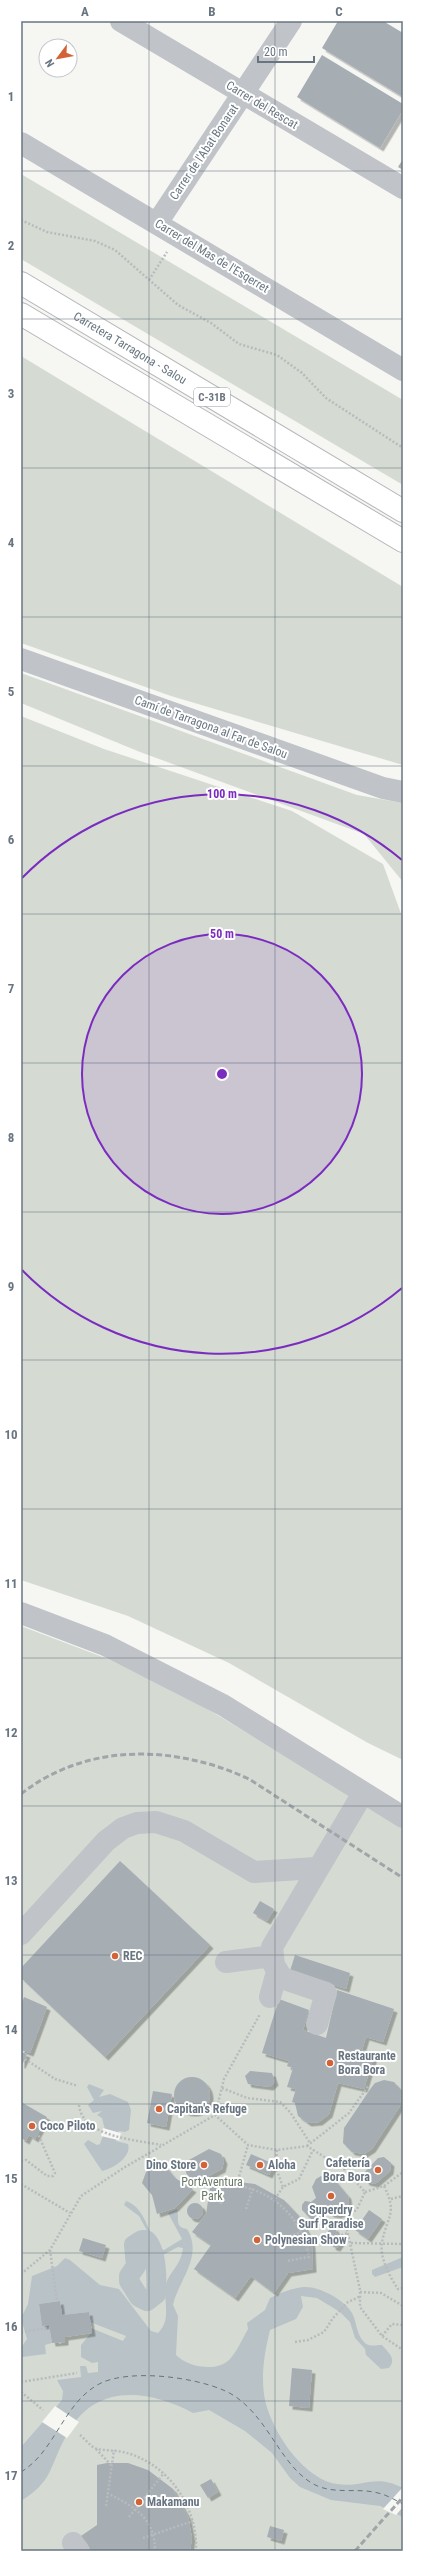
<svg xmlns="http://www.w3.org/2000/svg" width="424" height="2572" viewBox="0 0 424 2572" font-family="'Roboto Condensed',sans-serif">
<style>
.green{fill:#d5dbd3}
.water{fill:#b9c2c7}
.pier{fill:#f6f6f3}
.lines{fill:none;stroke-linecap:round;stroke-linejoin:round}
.canal{stroke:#b9c2c7;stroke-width:20}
.ferry{stroke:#63757e;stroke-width:1;stroke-dasharray:5 4;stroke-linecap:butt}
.building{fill:#a6adb3;filter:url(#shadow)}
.highway-casing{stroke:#b3b6b9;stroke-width:24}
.path{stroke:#b8bbbd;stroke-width:2.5;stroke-dasharray:2 2;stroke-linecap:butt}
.minor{stroke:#c0c3c7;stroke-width:22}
.highway{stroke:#fff;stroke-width:22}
.rail{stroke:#a0a5aa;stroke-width:3;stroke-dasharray:6 3;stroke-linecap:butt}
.grid{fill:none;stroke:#687581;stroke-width:1;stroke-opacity:0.55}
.ring{fill:none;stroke:#7b2cbf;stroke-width:2}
.poi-dot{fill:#d36336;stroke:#fff;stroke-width:1.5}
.labels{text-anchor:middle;stroke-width:4;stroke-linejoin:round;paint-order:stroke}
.shield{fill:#fff;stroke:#959ea7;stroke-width:1}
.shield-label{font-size:11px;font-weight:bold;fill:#687581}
.street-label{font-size:12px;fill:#687581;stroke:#fff}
.poi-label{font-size:12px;font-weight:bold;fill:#687581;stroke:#fff;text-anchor:start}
.park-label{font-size:12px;fill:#697966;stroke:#fff}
.centre{fill:#7b2cbf;stroke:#fff;stroke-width:2}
.ring-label{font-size:12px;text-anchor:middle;font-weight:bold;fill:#7b2cbf;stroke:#fff;stroke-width:4;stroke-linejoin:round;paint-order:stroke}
.neatline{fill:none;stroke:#687581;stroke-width:1.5}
.grid-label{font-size:13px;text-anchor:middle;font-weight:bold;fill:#687581}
</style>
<defs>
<filter id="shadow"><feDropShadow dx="3.5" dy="3.5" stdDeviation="0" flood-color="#0004"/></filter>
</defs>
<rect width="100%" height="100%" fill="#f6f6f3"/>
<path class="green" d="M21,174L403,400V485L21,259Z
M21,356L403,587V765L171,696L21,643Z
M21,673L357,795L403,803V882L364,834L140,752L21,703Z
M21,716L104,749L292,811L383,864L403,919V1760L368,1743L229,1663L128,1616L21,1580Z
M21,1626L108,1659L196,1702L403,1827V2551H21Z"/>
<path class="water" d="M89,2084L104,2090L99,2097L110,2094L128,2102L131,2110L129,2130L125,2132L119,2131L116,2141L128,2144C132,2157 113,2169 102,2171L84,2144L88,2140L97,2145L100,2144L105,2130L102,2118L97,2115L102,2111L93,2113L88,2105L94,2100L87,2087Z
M126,2201C149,2208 149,2247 164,2250L182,2239L168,2213L177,2209C180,2219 174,2227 187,2229C204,2256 178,2281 173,2305L178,2316L176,2355C188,2367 217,2373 230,2359C238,2350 242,2339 248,2329L247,2323L265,2310L270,2298C281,2293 292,2288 304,2287C319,2286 345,2300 352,2313C357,2322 356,2335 365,2343C369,2347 377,2345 382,2345C388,2352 397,2359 389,2368L381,2369L366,2355L365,2349L355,2338L350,2322L340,2312L317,2298L301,2296L303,2307L296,2319L270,2330C265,2351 261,2372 264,2394C268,2426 302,2479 337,2484C364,2488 374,2473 403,2488V2517L380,2506L331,2500L300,2487L290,2478L272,2453L245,2431L209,2410L193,2413C146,2388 92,2383 65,2438C49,2468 53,2481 21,2501V2447L62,2400L63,2391L57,2380L81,2377L80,2366H86L88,2373L98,2372V2362L92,2363L81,2357V2345L91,2333V2328L123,2341L126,2336L90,2322L89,2312L62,2315L60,2301L39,2304L42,2326L49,2325L52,2343L45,2345L46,2354L22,2357L21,2348L27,2339L21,2318L28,2304L32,2276L57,2266L65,2258L70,2260L100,2285L119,2289L151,2331L158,2333C172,2319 163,2303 166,2285C168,2273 181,2266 183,2248L178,2247L161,2256L139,2216L124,2205Z
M403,2257V2267L375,2277L372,2274V2270Z"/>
<path class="pier" d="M103,2128L124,2134L121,2133L119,2140L122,2141L101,2136Z
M55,2406L79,2422L67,2438L42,2422Z
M403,2487V2507L396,2515L383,2509Z"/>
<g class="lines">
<path class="canal" d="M142,2240H146C157,2250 157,2280 156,2294L147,2301L139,2297L129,2281V2276L136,2266L134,2245Z"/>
<path class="ferry" d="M21,2472C56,2451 63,2402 101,2383C131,2369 193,2377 223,2390C236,2395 248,2406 256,2416C274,2437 287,2467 310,2482C331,2496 356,2487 378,2493C387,2495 395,2500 403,2504"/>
</g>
<path class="building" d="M338,21H383L403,33V97L322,48Z
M322,55L403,104V110L380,148L297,97Z
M403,159V170L398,167Z
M120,1861L210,1945L105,2057L21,1978V1968Z
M260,1901L274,1909L267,1921L253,1913Z
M295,1955L350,1973L346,1989L290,1971Z
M337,1990L394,2009L383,2042L366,2037L362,2050L375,2053L364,2089L338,2083L329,2114L319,2122L308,2123L298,2116L295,2103L292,2102L296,2089L287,2087L293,2068L287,2066L289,2061L262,2053L279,1999L309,2010L303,2030L326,2038Z
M24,1997L47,2007L30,2053L21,2050V2005Z
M21,2052L27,2054L22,2065H21Z
M250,2071L272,2073L275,2082L270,2087L248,2084L245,2076Z
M174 2095a18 18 0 1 1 36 0a18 18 0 1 1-36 0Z
M384,2080L394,2082L401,2090L400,2106L372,2149L364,2154L352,2152L343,2143L344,2128L371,2088L375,2083Z
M153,2091L172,2094L166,2127L147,2123Z
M21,2102L47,2117L35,2139L29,2135L26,2141L21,2138Z
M209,2149L221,2154L224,2161L222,2169L199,2181L192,2180L186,2173L187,2161Z
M251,2154L274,2164L269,2175L246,2165Z
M384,2157L391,2163L390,2171L375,2184L366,2182L363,2174L378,2158Z
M156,2166L166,2167L175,2178L193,2189L175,2208L157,2214L152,2195L142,2183L146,2172Z
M321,2176L333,2178L348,2196L349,2204L346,2211L338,2215L331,2214L324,2208L320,2212L318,2219L313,2221L302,2210V2205L305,2201L311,2202L316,2198L312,2187L316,2179Z
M222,2180L255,2184L284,2200L299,2216L309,2235L312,2245L313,2269L288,2273L274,2293L251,2276L235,2298L194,2269L211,2245L192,2232L206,2214L211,2182Z
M187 2211a8 8 0 1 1 16 0a8 8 0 1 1-16 0Z
M369,2210L382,2219L368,2239L355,2230Z
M331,2227L335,2228L341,2242L337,2248L333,2247L327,2233Z
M83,2238L106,2245L102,2258L79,2251Z
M60,2301L62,2315L89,2312L92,2333L65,2337V2342L52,2343L49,2325L42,2326L39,2304Z
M292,2368L312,2370L309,2408L289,2406Z
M107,2463H128L148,2470L173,2489L188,2517L192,2538L190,2551H86L78,2538L97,2525V2465Z
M211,2479L218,2492L208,2498L200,2485Z
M270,2526L284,2530L281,2541L267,2537Z"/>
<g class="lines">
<defs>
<g id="highway">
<path id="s1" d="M21,283L403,511"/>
<path d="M21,314L403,541"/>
</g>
</defs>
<use href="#highway" class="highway-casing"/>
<path class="path" d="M21,220L47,232L95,241L115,250L178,305L211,323L239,344L277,355L302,373L326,398L403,448
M149,280L167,252
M25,2059L55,2079L78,2086
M222,2088L247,2098L280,2102L290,2112L310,2143
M79,2105C82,2137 137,2140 161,2145
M215,2115L224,2079L260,2014
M307,2146L349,2113L369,2085
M277,2150L276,2168L283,2187
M21,2161L26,2160L47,2176H53L55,2173L38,2134
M21,2184L70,2213
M237,2184L248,2145
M384,2186C398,2214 387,2216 382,2242C379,2257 390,2277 398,2289L403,2288
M365,2192L384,2186L403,2172
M275,2199L283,2187L299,2179L313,2150
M391,2199L403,2196
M221,2204V2184C266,2185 301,2212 309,2257L286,2261
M246,2209L253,2188
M278,2240L302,2232
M351,2243L403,2244
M307,2246L348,2233
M50,2250L57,2302
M21,2274L50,2250L81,2196L125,2167L215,2115L248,2145L277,2150L307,2146L345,2170L365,2192L357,2209L345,2220L360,2290V2307L382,2336L403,2350
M360,2292L381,2293L403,2306
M21,2332L49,2328
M382,2336L392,2324L403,2325
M295,2342L308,2340L324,2332L333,2318L348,2302L359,2297
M60,2344V2342
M21,2382L77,2373
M21,2392L43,2410
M80,2435C85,2439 91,2447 97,2449C109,2451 121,2450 133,2455C172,2469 198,2510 196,2551
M96,2449L112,2466
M107,2493C135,2507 155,2518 155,2551
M106,2506L114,2450
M129,2517L164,2473
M143,2538L193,2521"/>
<path class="minor" d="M121,21L403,188
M21,143L403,370
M157,223L291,21
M21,659L383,788L403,792
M21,1613L105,1645L223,1705L403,1817
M21,1934L106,1841L123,1828L137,1823L156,1822L184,1831L254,1872L316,1868
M226,1962L272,1956
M270,1997L277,1972
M317,2024L326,1993L282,1978L274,1965L272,1947L363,1793
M73,2543L79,2551"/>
<use href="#highway" class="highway"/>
<path class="rail" d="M21,1794C87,1742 176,1745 249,1779L403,1878
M355,2551L403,2497"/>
</g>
<path class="grid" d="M149,21V2551M275,21V2551M21,171H403M21,319H403M21,468H403M21,617H403M21,766H403M21,914H403M21,1063H403M21,1212H403M21,1360H403M21,1509H403M21,1658H403M21,1806H403M21,1955H403M21,2104H403M21,2253H403M21,2401H403"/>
<circle cx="222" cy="1074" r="140" fill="#7b2cbf" fill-opacity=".12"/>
<g class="ring">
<circle cx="222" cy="1074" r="140"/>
<path d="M402 1288A280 280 0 0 1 22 1270M22 878A280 280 0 0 1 402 860"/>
</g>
<g class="poi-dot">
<circle cx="115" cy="1956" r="4"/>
<circle cx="330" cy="2063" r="4"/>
<circle cx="159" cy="2109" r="4"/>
<circle cx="32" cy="2126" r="4"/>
<circle cx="204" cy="2165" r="4"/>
<circle cx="260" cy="2165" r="4"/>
<circle cx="378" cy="2170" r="4"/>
<circle cx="331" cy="2196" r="4"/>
<circle cx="257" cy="2240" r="4"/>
<circle cx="139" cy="2502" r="4"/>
</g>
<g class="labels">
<rect class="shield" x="194" y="388" width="36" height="18" rx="3"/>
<g class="shield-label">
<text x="212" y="401">C-31B</text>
</g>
<g class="street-label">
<text transform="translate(262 105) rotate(31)" y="4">Carrer del Rescat</text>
<text transform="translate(204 152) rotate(-56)" y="4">Carrer de l'Abat Bonarat</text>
<text transform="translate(212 256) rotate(31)" y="4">Carrer del Mas de l'Esqerret</text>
<text dy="4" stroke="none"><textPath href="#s1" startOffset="127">Carretera Tarragona - Salou</textPath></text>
<text transform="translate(211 727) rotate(20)" y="4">Camí de Tarragona al Far de Salou</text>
</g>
<g class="poi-label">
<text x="123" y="1960">REC</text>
<text x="338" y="2060">Restaurante<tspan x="338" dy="14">Bora Bora</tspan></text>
<text x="167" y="2113">Capitan's Refuge</text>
<text x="40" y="2130">Coco Piloto</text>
<text x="370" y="2167" text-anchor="end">Cafetería<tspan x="370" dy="14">Bora Bora</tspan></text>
<text x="196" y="2169" text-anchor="end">Dino Store</text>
<text x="268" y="2169">Aloha</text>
<text x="331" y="2214" text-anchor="middle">Superdry<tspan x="331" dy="14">Surf Paradise</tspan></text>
<text x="265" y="2244">Polynesian Show</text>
<text x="147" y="2506">Makamanu</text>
</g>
<g class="park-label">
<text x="212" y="2186">PortAventura<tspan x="212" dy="14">Park</tspan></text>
</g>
</g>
<circle cx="222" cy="1074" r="6" class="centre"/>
<g class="ring-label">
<text x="222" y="798">100 m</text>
<text x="222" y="938">50 m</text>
</g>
<rect width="424" height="2572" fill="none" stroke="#ffffff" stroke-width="44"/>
<g transform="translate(58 58) rotate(238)"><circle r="19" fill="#ffffff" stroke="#c3c8cd"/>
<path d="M0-3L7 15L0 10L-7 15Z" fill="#d36336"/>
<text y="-6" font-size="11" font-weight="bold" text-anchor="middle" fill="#687581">N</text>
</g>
<path d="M258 56v6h56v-6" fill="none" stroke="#687581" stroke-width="2"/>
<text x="264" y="56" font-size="12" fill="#687581" stroke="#ffffff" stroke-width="3" paint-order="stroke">20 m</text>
<rect x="22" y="22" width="380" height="2528" class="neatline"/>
<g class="grid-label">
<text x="85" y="16">A</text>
<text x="212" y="16">B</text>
<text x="339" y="16">C</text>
<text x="11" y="101">1</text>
<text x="11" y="250">2</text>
<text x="11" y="398">3</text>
<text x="11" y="547">4</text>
<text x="11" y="696">5</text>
<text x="11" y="844">6</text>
<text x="11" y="993">7</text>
<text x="11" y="1142">8</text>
<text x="11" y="1291">9</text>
<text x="11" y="1439">10</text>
<text x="11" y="1588">11</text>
<text x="11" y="1737">12</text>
<text x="11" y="1885">13</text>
<text x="11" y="2034">14</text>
<text x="11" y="2183">15</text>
<text x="11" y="2331">16</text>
<text x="11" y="2480">17</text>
</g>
</svg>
